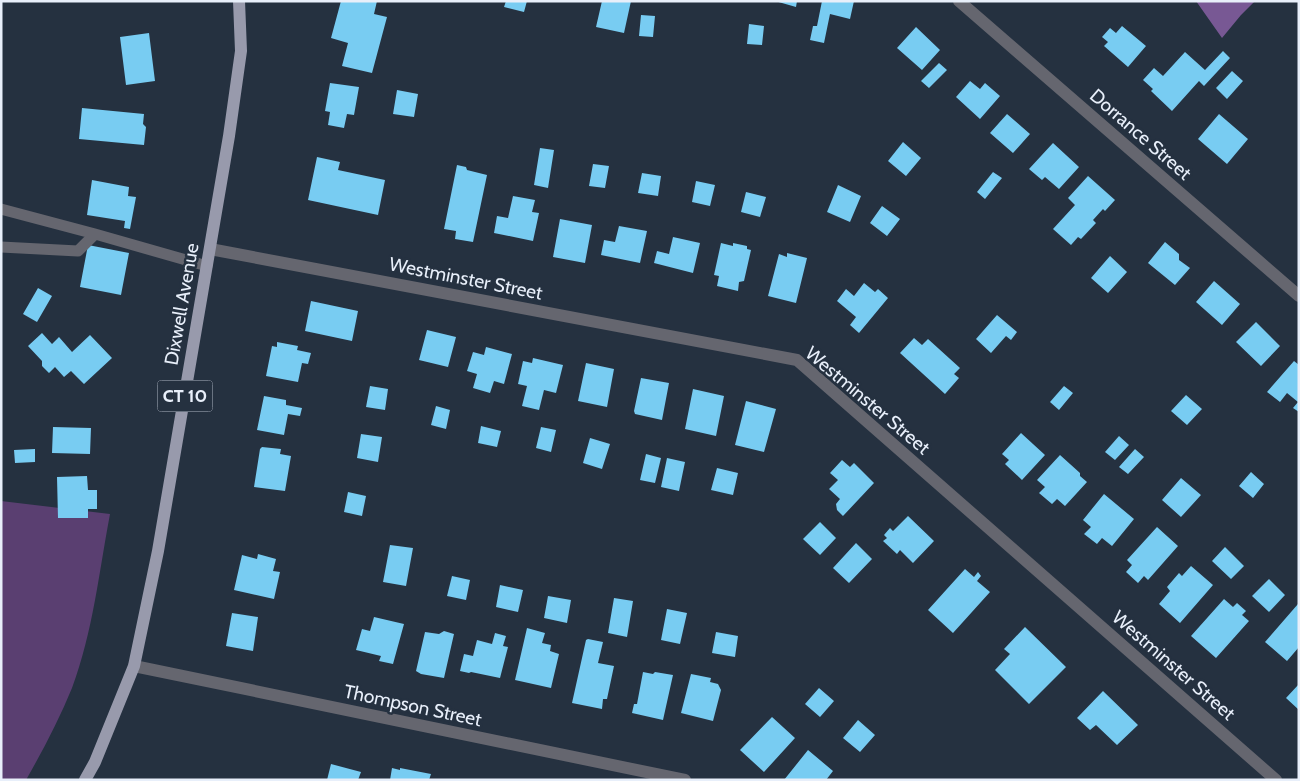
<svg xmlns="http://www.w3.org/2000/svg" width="1300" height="781" viewBox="0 0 1300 781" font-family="Cabin,sans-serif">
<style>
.green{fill:#5a3f71}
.forest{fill:#785894}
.building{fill:#78ccf2}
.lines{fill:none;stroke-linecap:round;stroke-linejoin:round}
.lane{stroke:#65666f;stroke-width:11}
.street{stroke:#65666f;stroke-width:12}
.primary{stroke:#989aac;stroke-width:12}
.labels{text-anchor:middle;stroke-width:5;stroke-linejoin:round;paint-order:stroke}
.shield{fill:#253140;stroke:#aeb6c2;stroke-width:1}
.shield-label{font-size:18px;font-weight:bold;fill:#e8effa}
.street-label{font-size:19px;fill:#e8effa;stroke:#253140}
</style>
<rect width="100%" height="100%" fill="#253140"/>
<path class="green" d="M1,501L110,514C99,572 93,632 72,688C59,720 43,750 26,780H1Z"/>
<path class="forest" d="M1196,1H1255L1241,15L1222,38Z"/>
<path class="building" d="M341,1H377L374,14L387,17L372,73L342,66L348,43L331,38Z
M506,1H527L524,12L504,7Z
M602,1H631L624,33L596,27Z
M775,1H797L796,7Z
M822,1H854L850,19L830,14L824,43L810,40L813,26H817Z
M641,15L655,16L653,37L639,36Z
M749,24L764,26L762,45L747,44Z
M1122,26L1146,46L1128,67L1104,46L1108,42L1102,37L1110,28L1116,33Z
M916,27L940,50L922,70L897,48Z
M149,33L155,81L126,85L120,37Z
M1223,51L1230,58L1204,86L1199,81L1172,111L1151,91L1153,89L1143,80L1154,68L1163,76L1185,52L1205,70Z
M939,63L947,70L929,88L921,81Z
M1232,71L1243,81L1227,99L1216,88Z
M970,81L980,89L985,83L1000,96L980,119L956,97Z
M330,83L359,87L354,115L347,114L344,128L328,125L330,112L325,111Z
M397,90L418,94L414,117L393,114Z
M82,108L144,114L143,124L146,127L144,145L79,139Z
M1007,114L1030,134L1013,153L990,133Z
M1219,114L1248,139L1227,164L1198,139Z
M903,142L921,158L906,176L888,161Z
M1053,143L1079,167L1059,189L1045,177L1042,180L1029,169Z
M540,148L554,150L548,188L534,185Z
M317,157L340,162L338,170L385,180L378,215L308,200Z
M593,164L609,166L605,188L589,186Z
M457,165L466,167L467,170L487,175L473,242L455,239L456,231L444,229Z
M993,172L1002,178L985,199L977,192Z
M642,173L661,176L658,196L638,193Z
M1088,176L1115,200L1105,211L1103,209L1093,220L1096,223L1081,239L1078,237L1071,245L1053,229L1075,205L1068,198Z
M92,180L129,187L128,196L136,197L130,229L124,228L125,221L87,215Z
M696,181L715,185L710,206L692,202Z
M838,185L861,196L850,222L827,212Z
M746,192L766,197L760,217L741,212Z
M513,196L535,200L532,212L539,213L533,241L494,233L497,216L508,218Z
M882,206L900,219L887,236L870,223Z
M560,219L592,225L585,263L553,257Z
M619,226L647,231L640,263L601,255L604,240L615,242Z
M673,237L700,243L693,273L654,263L657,251L669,254Z
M1165,242L1179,254V260L1190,268L1175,285L1148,263Z
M721,243L733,246V243L747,246V249L751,250L744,281L739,282L738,291L717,286L719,276L714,275Z
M88,245L129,253L121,295L80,287Z
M787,253L807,258L796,303L768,296L779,254L787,257Z
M1110,256L1127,272L1108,293L1091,278Z
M1214,281L1240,304L1222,325L1196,302Z
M864,283L875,292L878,289L888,298L859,333L850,325L856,317L837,301L846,289L854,296Z
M38,288L52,296L37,322L23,314Z
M311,301L358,311L352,341L305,331Z
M997,315L1017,332L1011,340L1006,336L991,353L976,339Z
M1256,322L1280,346L1261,366L1236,342Z
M427,330L456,337L448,367L419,360Z
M42,333L52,344L59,337L72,352L90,335L112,358L84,384L71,371L64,377L55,367L49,373L42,366V361L28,346Z
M914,338L922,345L928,339L960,368L954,374L959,378L945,394L900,353Z
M277,342L298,346L297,350L311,353L308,364L302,363L298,382L266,376L272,346L277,347Z
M486,347L512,354L504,384L494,381L490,393L473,388L477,374L467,371L473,352L484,355Z
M533,358L563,365L556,393L544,390L539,410L522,406L527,386L518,384L523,361L532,363Z
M1294,361L1299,365V412L1293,408L1298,402L1287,393L1280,402L1267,392Z
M586,363L614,369L607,407L578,401Z
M641,378L669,383L662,420L635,414L634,411Z
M370,386L388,389L385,410L366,407Z
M1064,386L1073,393L1059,410L1050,402Z
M693,389L724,396L716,436L685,429Z
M1186,395L1202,409L1187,425L1171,411Z
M264,396L286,400V405L302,408L300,416L288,414L284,435L257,430Z
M746,401L776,409L764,452L735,445Z
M436,406L450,410L446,429L431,425Z
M481,426L501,431L497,447L478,443Z
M53,427L91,428L90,454L52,453Z
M541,427L556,430L551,452L536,448Z
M1021,433L1045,455L1022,480L1005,464L1009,460L1002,454Z
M361,434L382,437L378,462L357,458Z
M1119,436L1129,445L1115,460L1105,452Z
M590,438L610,444L602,469L583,463Z
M262,447L281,449L280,454L291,456L285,491L254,487L260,449Z
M35,449V462L15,463L14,450Z
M1135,449L1144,457L1128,474L1119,467Z
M646,454L661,458L655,483L640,480Z
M1060,455L1080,473V476L1087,482L1065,506L1057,499L1052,504L1039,493L1045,487L1037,480Z
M667,458L685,462L679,491L661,487Z
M842,460L850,467L854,463L874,483L843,516L837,510L836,504L840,499L829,489L838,480L830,473Z
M717,468L738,473L733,495L711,490Z
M1251,472L1264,484L1253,498L1239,486Z
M87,476L88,490H97V509H88V518H58L57,477Z
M1181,478L1201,495L1181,517L1162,500Z
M348,492L366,496L362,516L344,512Z
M1104,494L1134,519L1112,546L1102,538L1097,544L1084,534L1091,527L1083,520Z
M908,516L934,541L913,563L900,550L897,554L883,541L887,538L884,535L890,528L893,531Z
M820,522L836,538L820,555L803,539Z
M1157,527L1178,546L1148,580L1144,576L1138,583L1126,572L1132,565L1127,560Z
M856,543L872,559L849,583L833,568Z
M390,545L413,548L406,586L383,582Z
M1225,547L1244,566L1231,579L1212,561Z
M258,554L276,559L273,571L280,572L274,599L234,590L242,555L257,559Z
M1191,566L1213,585L1180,623L1159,604L1170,591L1167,587L1179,573L1182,576Z
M965,569L974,577L978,572L981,576L977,581L990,592L953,633L928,610Z
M452,576L470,580L466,600L447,596Z
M1269,579L1285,595L1269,612L1252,596Z
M500,585L523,590L518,612L496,607Z
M548,596L571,600L567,623L544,618Z
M614,598L633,601L627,637L608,633Z
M1224,599L1233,607L1237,603L1246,611L1242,615L1249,621L1216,658L1191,636Z
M1298,604L1299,605V647L1287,661L1265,642Z
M667,609L687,613L680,644L661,640Z
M232,613L258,617L253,651L226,646Z
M374,617L404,624L393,664L379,661L381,656L356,650L362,629L370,631Z
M1025,627L1066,667L1029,704L995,670L1010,654L1004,649Z
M527,628L545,633L542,643L551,645L550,651L559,654L551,688L515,680Z
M444,631L454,634L444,678L421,674L416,671L425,632L439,634Z
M716,632L738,636L735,657L712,653Z
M495,633L506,636L503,646L508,647L500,678L471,672L469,673L460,671L464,654L473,656L477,640L492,644Z
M588,639L603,642L598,663L614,666L607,699H603L602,709L572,703L586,640Z
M643,672L653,674L655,672L673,675L663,720L632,713L634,704H637Z
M691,674L711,678L710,682L718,684L721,690L713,721L681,713Z
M1299,684V710L1286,698Z
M819,688L834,701L820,717L805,704Z
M1103,691L1138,725L1117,745L1096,725L1090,730L1077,718Z
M772,717L795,738L764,772L740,750Z
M858,720L875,735L860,752L843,738Z
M808,750L833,771L826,780H784Z
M331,764L361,772L358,780H327Z
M392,768L400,770V768L431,774L429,780H390Z"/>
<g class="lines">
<path class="lane" d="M1,209L95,234L207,266
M1,247L78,251L95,234"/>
<path class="street" d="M959,1L1299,296
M210,249L797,360L1276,780
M134,666L685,780"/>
<path class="primary" d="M85,780L95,762L134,666L158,551L229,136L241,51L239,1"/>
</g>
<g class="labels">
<rect class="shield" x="157.5" y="380.5" width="55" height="31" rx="4"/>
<g class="shield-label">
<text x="185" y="402">CT 10</text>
</g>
<g class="street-label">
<text transform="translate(1141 134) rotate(41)" y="7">Dorrance Street</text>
<text transform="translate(466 278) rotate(11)" y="7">Westminster Street</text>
<text transform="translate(181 304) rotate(-80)" y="7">Dixwell Avenue</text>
<text transform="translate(868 400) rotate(40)" y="7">Westminster Street</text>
<text transform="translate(1174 665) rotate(41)" y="7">Westminster Street</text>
<text transform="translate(413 705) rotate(12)" y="7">Thompson Street</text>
</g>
</g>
<rect width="1300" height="781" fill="none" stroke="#e8effa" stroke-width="5"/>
</svg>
